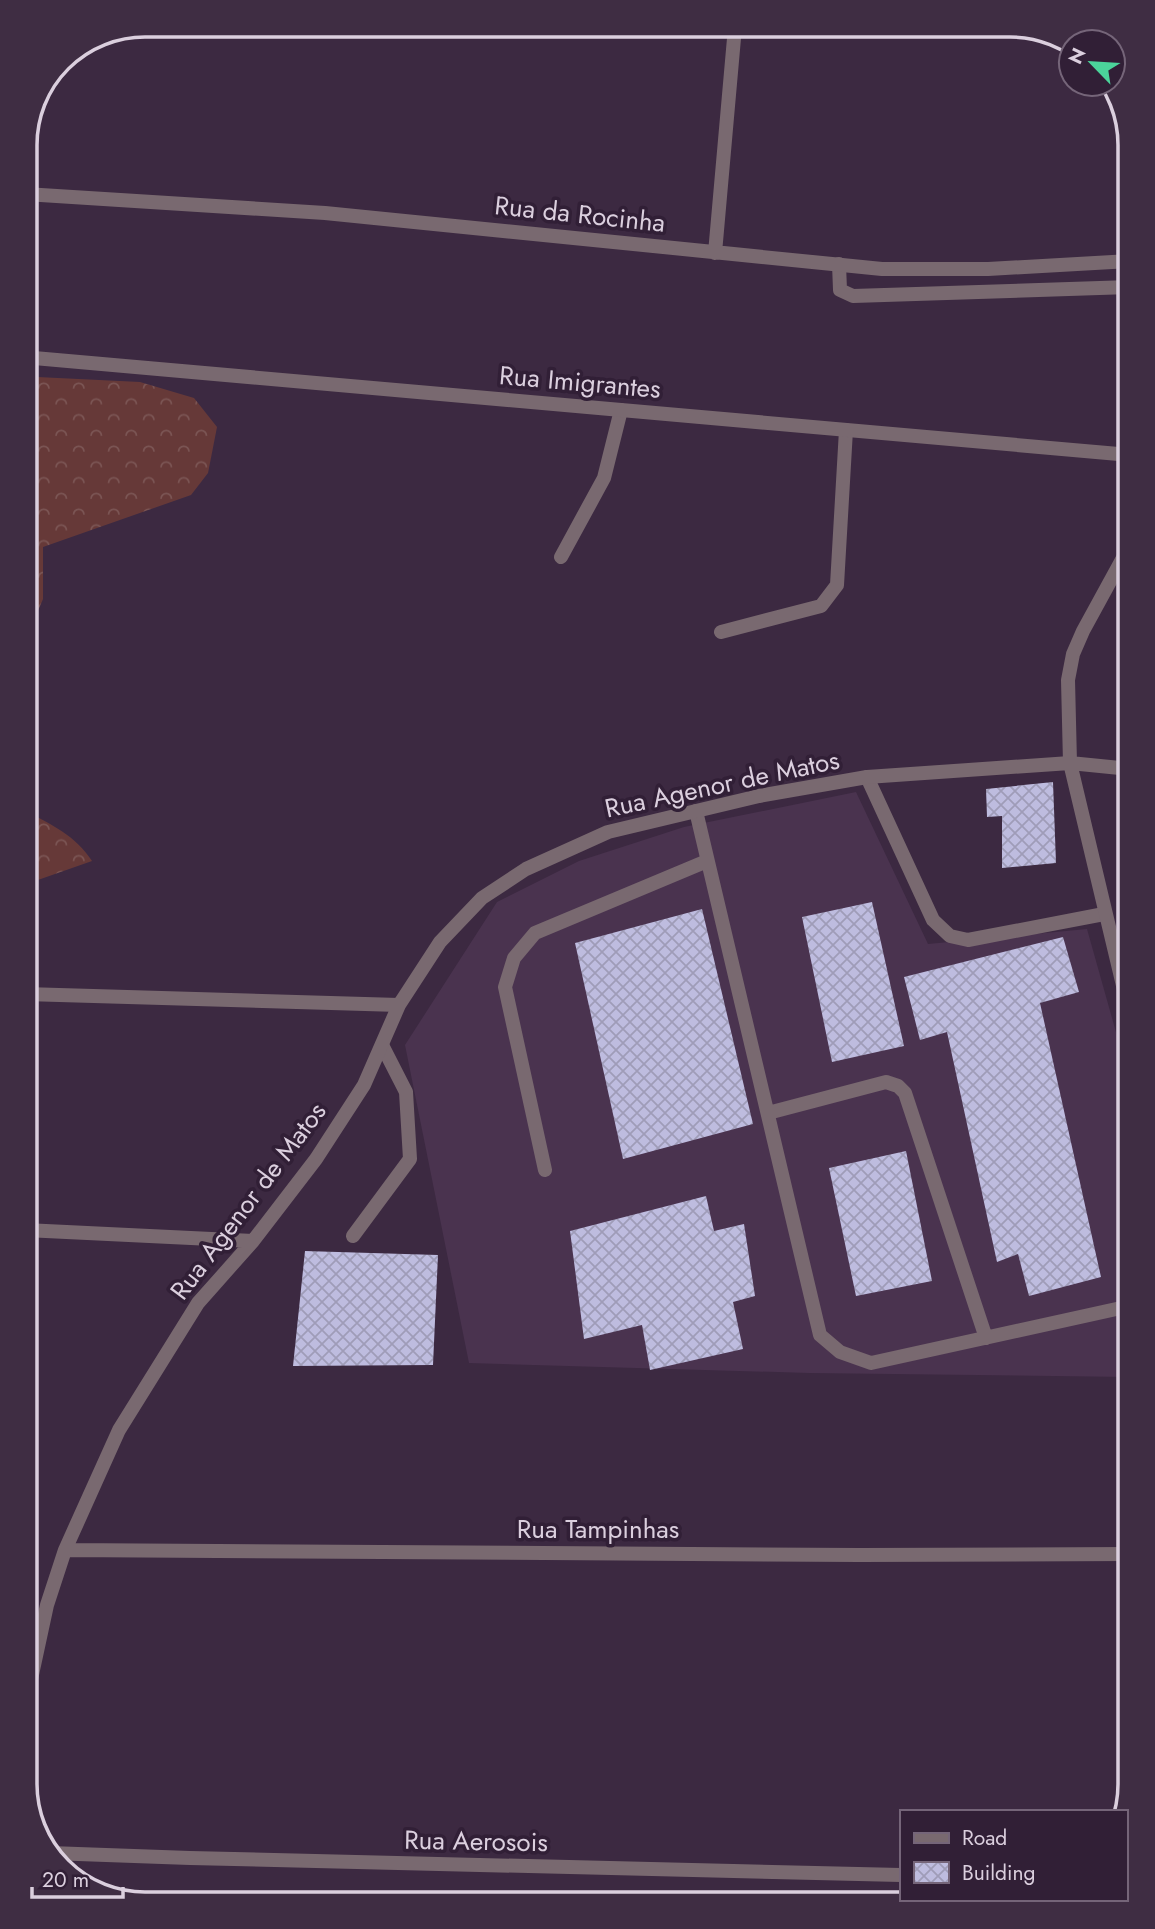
<svg xmlns="http://www.w3.org/2000/svg" width="1155" height="1929" viewBox="0 0 1155 1929" font-family="Jost,sans-serif">
<style>
.built{fill:#4a334f}
.forest{fill:url(#forest-crowns)}
.building{fill:url(#building-cross-hatch)}
.lines{fill:none;stroke-linecap:round;stroke-linejoin:round}
.service{stroke:#796970;stroke-width:14}
.minor{stroke:#796970;stroke-width:14}
.labels{text-anchor:middle;stroke-width:7;stroke-linejoin:round;paint-order:stroke}
.street-label{font-size:26px;fill:#dbcfde;stroke:#311f36}
.rim{fill:none;stroke:#dbcfde;stroke-width:3.5}
</style>
<defs>
<pattern id="forest-crowns" width="20" height="18" patternUnits="userSpaceOnUse" patternTransform="scale(1.75)"><rect width="20" height="18" fill="#663938"/><path d="M2 6a3 3 0 1 1 6 0M12 15a3 3 0 1 1 6 0" fill="none" stroke="#7b5554"/></pattern>
<pattern id="building-cross-hatch" width="8" height="8" patternUnits="userSpaceOnUse" patternTransform="scale(1.75)"><rect width="8" height="8" fill="#bebcdf"/><path d="M0 0l8 8M0 8l8-8" fill="none" stroke="#9f9cb8"/></pattern>
</defs>
<rect width="100%" height="100%" fill="#3c2941"/>
<path class="built" d="M856,792L928,944L1087,929L1130,1082V1377L809,1373L469,1363L405,1045L497,902L579,861L684,827Z"/>
<path class="forest" d="M37,377L140,382L194,398L217,427L208,473L191,495L43,547V599L25,641V381Z
M25,811C51,824 76,836 92,861L35,881L25,887Z"/>
<path class="building" d="M1053,782L1056,863L1002,868V816L987,817L986,789Z
M872,902L904,1046L832,1062L802,917Z
M702,909L753,1124L623,1159L575,943Z
M1063,937L1079,992L1040,1003L1101,1277L1029,1296L1018,1254L997,1262L947,1032L920,1040L904,977Z
M906,1151L932,1281L856,1296L829,1168Z
M706,1196L714,1231L744,1224L755,1296L733,1302L743,1349L650,1370L642,1325L584,1339L570,1231Z
M305,1251L438,1255L433,1365L293,1366Z"/>
<g class="lines">
<path class="service" d="M839,264L840,290L853,296L1130,287
M561,557L604,478L621,410
M721,632L821,606L837,585L846,430
M867,777L933,920L950,936L968,940L1104,914
M696,811L820,1335L840,1352L871,1363L1130,1306
M768,1113L886,1082L898,1086L905,1093L986,1338
M545,1170L505,987L514,958L535,933L707,861
M353,1236L410,1159L406,1092L382,1045"/>
<path class="minor" d="M25,194L325,213L882,269H988L1130,261
M715,253L735,27
M25,360L34,358L1130,455
M25,994L399,1005
M1130,1015L1070,763L1068,680L1073,654L1083,631L1130,545
M25,1230L253,1241
M65,1550L860,1555L1130,1554
M25,1707L47,1605L65,1550L119,1430L198,1303L253,1241L316,1159L364,1085L399,1005L440,942L482,898L526,869L608,832L759,796L867,777L1070,763L1130,769
M50,1853L190,1858L901,1875
M911,1904L912,1899"/>
</g>
<g class="labels">
<g class="street-label">
<text transform="translate(580 214) rotate(6)" y="9">Rua da Rocinha</text>
<text transform="translate(580 382) rotate(5)" y="9">Rua Imigrantes</text>
<text transform="translate(722 784) rotate(-12)" y="9">Rua Agenor de Matos</text>
<text transform="translate(248 1201) rotate(-53)" y="9">Rua Agenor de Matos</text>
<text x="598" y="1538">Rua Tampinhas</text>
<text transform="translate(476 1841) rotate(1)" y="9">Rua Aerosois</text>
</g>
</g>
<path d="M0 0H1155V1929H0ZM145 37H1010A108 108 0 0 1 1118 145V1784A108 108 0 0 1 1010 1892H145A108 108 0 0 1 37 1784V145A108 108 0 0 1 145 37Z" fill="#3f2d43" fill-rule="evenodd"/>
<path class="rim" d="M145 37H1010A108 108 0 0 1 1118 145V1784A108 108 0 0 1 1010 1892H145A108 108 0 0 1 37 1784V145A108 108 0 0 1 145 37Z"/>
<rect x="900" y="1810" width="228" height="91" fill="#311f36" stroke="#756579" stroke-width="2"/>
<rect x="914" y="1833" width="35" height="10" fill="#796970" stroke="#756579" stroke-width="2"/>
<text x="962" y="1845" font-size="21" fill="#dbcfde">Road</text>
<rect x="914" y="1862" width="35" height="21" fill="url(#building-cross-hatch)" stroke="#756579" stroke-width="2"/>
<text x="962" y="1880" font-size="21" fill="#dbcfde">Building</text>
<g transform="translate(1092 63) rotate(295)"><circle r="33" fill="#311f36" stroke="#756579" stroke-width="2"/>
<path d="M0-5L12 26L0 18L-12 26Z" fill="#4bd49b"/>
<text y="-10" font-size="19" font-weight="bold" text-anchor="middle" fill="#dbcfde">N</text>
</g>
<path d="M32 1887v10h91v-10" fill="none" stroke="#dbcfde" stroke-width="3.5"/>
<text x="42" y="1887" font-size="21" fill="#dbcfde" stroke="#311f36" stroke-width="5" paint-order="stroke">20 m</text>
</svg>
